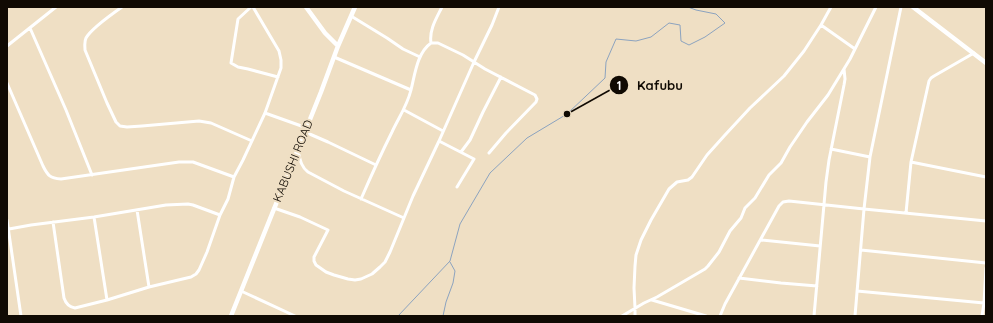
<svg xmlns="http://www.w3.org/2000/svg" width="993" height="323" viewBox="0 0 993 323" font-family="Quicksand,sans-serif">
<style>
.lines{fill:none;stroke-linecap:round;stroke-linejoin:round}
.stream{stroke:#8ca3bf;stroke-width:1}
.street{stroke:#fff;stroke-width:3}
.secondary{stroke:#fff;stroke-width:4.5}
.labels{text-anchor:middle;stroke-width:4;stroke-linejoin:round;paint-order:stroke}
.street-label{font-size:12px;fill:#100a03;stroke:#efdfc4}
.leader{fill:none;stroke:#100a03;stroke-width:1.5}
.callout-dot{fill:#100a03;stroke:#efdfc4;stroke-width:1.5}
.mark-label{font-size:12px;text-anchor:middle;font-weight:bold;fill:#fff}
.callout-label{font-size:13px;text-anchor:middle;font-weight:bold;fill:#100a03;stroke:#efdfc4;stroke-width:4;stroke-linejoin:round;paint-order:stroke}
</style>
<rect width="100%" height="100%" fill="#efdfc4"/>
<g class="lines">
<path class="stream" d="M398,316L450,261L460,224L490,173L527,138L567,114L605,78L606,62L616,39L636,41L651,37L669,23L680,25L681,41L689,45L705,37L725,23L716,14L696,10L688,7
M443,316L446,302L453,283L455,271L450,262"/>
<path class="street" d="M122,7C112,14 91,29 86,38C84,42 85,46 85,50L107,103L116,122L120,126L127,127L142,126L199,121L211,123L252,141
M251,7L238,19L231,63L238,67L248,69L278,77
M831,7L821,25L855,49
M351,16L387,38L403,49L420,57
M30,28L66,110L92,175
M431,43C429,30 436,19 442,7
M7,46L56,7
M334,57L411,90
M7,83L43,166C48,176 50,178 61,179L179,162H193L234,177
M404,110L443,131
M265,113L307,128
M305,132L328,142L376,165
M831,149L870,157
M298,151C300,159 301,167 308,172L344,191L404,218
M461,152L470,140L483,112L501,77
M911,162L986,177
M457,187L474,159L439,141L474,62L492,25L499,7
M361,199C371,176 381,154 392,132C399,117 407,106 411,90C415,74 417,53 431,43H438L463,55L485,69L535,95L537,99L536,102L506,133L489,153
M274,208L300,217L328,230L314,257V261L316,265L326,272L334,275L348,279L355,280L361,279L372,274L380,267L385,262L390,252L413,196L439,141
M137,210L149,287
M906,213L911,162L929,81L931,78L934,76L974,53
M94,217L107,300
M7,220L21,316
M53,222L64,298C66,304 69,307 75,308L107,300L149,287L191,277L196,274L199,270L207,252L220,215L228,199L234,177L243,160L265,113L281,68V60L279,51L253,7
M9,229L31,225L94,217L166,205L188,204L193,205L220,215
M761,240L820,246
M861,250L986,263
M739,278L781,283L817,286
M241,291L295,316
M857,291L984,303
M652,300L706,316
M622,316L644,303L657,297L705,269L708,266L719,252L730,231L741,218L745,208L755,198L769,175L781,163L790,147L807,122L828,95L850,59L876,7
M635,316V308L634,288L635,266L636,255L641,240L651,220L669,189L677,182L688,180L692,177L707,155L725,135L750,108L784,76L804,51L821,25
M720,316L725,304L779,206L783,202L789,201L864,209L986,221
M814,316L826,182L829,160L844,85L845,79L844,69
M855,316L864,209L870,157L901,7
M982,316L984,303L986,268"/>
<path class="secondary" d="M306,7L325,33L338,46
M913,7L986,63
M231,316L321,92L338,46L355,7"/>
</g>
<g class="labels">
<g class="street-label">
<text transform="translate(293 161) rotate(-68)" y="4">KABUSHI ROAD</text>
</g>
</g>
<path class="leader" d="M567 114L619 85"/>
<g class="callout-dot">
<circle cx="567" cy="114" r="4"/>
<circle cx="619" cy="85" r="10"/>
</g>
<g class="mark-label">
<text x="619" y="90">1</text>
</g>
<g class="callout-label">
<text x="660" y="90">Kafubu</text>
</g>
<rect width="993" height="323" fill="none" stroke="#100a03" stroke-width="16"/>
</svg>
